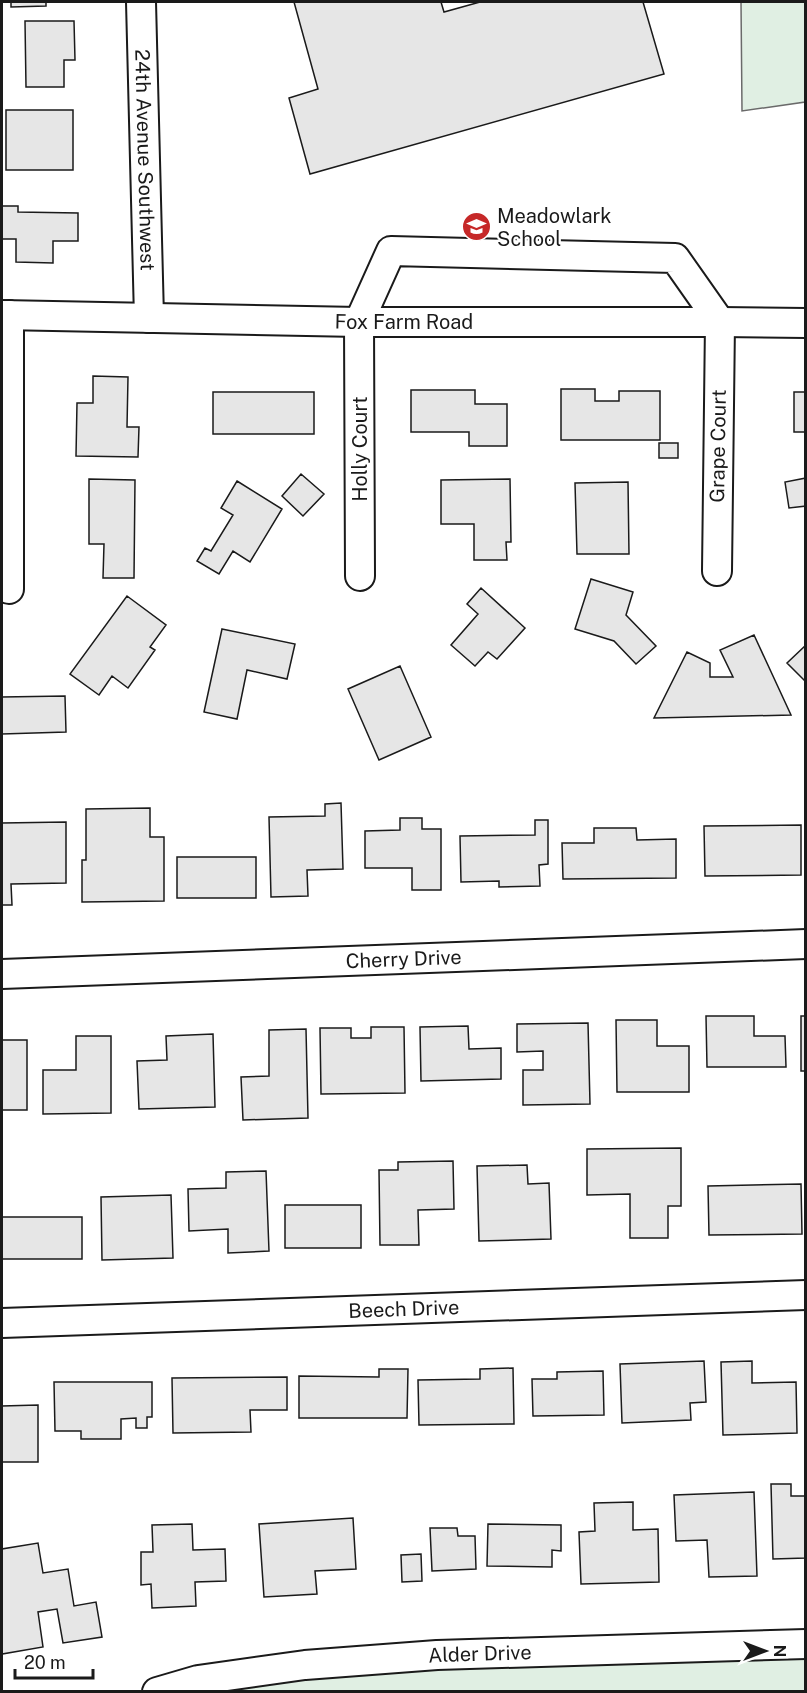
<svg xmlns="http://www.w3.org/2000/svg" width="807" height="1693" viewBox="0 0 807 1693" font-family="'Public Sans',sans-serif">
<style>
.green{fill:#e0efe3;stroke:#6a6a6a;stroke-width:1.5}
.building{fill:#e6e6e6;stroke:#1a1a1a;stroke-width:1.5}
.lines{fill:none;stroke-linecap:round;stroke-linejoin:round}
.minor-casing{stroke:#1a1a1a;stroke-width:32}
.minor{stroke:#fff;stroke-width:28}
.labels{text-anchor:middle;stroke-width:4.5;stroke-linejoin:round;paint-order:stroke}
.street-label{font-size:20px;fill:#1a1a1a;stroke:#fff}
.poi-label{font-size:20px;fill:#1a1a1a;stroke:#fff;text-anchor:start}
</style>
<rect width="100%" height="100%" fill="#fff"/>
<path class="green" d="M741,2H805V102L742,111Z
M805,1644V1691L157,1692L199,1680Z"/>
<path class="building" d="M11,2H46V6L11,7Z
M294,2H441L444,12L480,2H643L664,74L310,174L289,98L318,89Z
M25,21H74L75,60H64V87H26Z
M6,110H73V170H6Z
M2,206H18V212L78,213V241H53V263L16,262V239H2Z
M93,376L128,377L127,427H139L138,457L76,456L77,403H93Z
M561,389H595V401H619V391H660V440H561Z
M411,390H475V404H507V446H469V432H411Z
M213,392H314V434H213Z
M794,392H806V432H794Z
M659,443H678V458H659Z
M301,474L324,494L303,516L282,496Z
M806,478V506L789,508L785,482Z
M89,479L135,480L134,578H103L104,544H89Z
M510,479L511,542H506L507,560H474V524H441V480Z
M237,481L282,509L250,562L233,551L219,574L197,561L205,548L211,551L233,515L221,508Z
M628,482L629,554H577L575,483Z
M591,579L633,592L626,615L656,646L636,664L614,641L575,629Z
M481,588L525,628L497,659L488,652L475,666L451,645L478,614L467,604Z
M127,596L166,625L150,647L155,650L128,688L112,676L99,695L70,674Z
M222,629L295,644L287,679L247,670L237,719L204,712Z
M754,635L791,715L654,718L687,652L710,663V677H733L720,650Z
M806,645V682L787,663Z
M400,666L431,737L379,760L348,689Z
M65,696L66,732L2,734V697Z
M341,803L343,869L307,870L308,896L271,897L269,817L325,816V804Z
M150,808V837H164V901L82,902V860H86V809Z
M400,818H422V829H441V890H412V868H365V831L400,830Z
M535,820H548V864L539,865L540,886L499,887V881L461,882L460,836L535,835Z
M66,822V883L11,884L12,905H2V823Z
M801,825V875L705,876L704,826Z
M594,828H636L637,840L676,839V878L563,879L562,843H594Z
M177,857H256V898H177Z
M706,1016H754V1036H785L786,1067H707Z
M801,1016H806V1071H801Z
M616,1020H657V1046H689V1092H617Z
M588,1023L590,1104L523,1105V1070H543V1051L517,1052V1024Z
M468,1026L469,1049L501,1048V1079L421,1081L420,1027Z
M371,1027H404L405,1093L321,1094L320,1028H351V1038H371Z
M306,1029L308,1118L243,1120L241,1077L269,1076V1030Z
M213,1034L215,1107L139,1109L137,1061L167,1060L166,1036Z
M76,1036H111V1113L43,1114V1070H76Z
M2,1040H27V1110H2Z
M681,1148V1206H668V1238H630V1194L587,1195V1149Z
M453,1161L454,1209L418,1210L419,1245H380L379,1170H398V1162Z
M527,1165L528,1184L549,1183L551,1239L479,1241L477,1166Z
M266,1171L269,1251L228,1253V1229L189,1231L188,1189L226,1188V1172Z
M801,1184L802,1234L709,1235L708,1186Z
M171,1195L173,1258L102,1260L101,1197Z
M285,1205H361V1248H285Z
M2,1217H82V1259H2Z
M704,1361L706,1402L690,1403L691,1420L622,1423L620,1364Z
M752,1361V1383L796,1382L797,1433L723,1435L721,1362Z
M513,1368L514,1424L419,1425L418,1380L480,1379V1369Z
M379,1369H408L407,1418H299V1376L379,1377Z
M603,1371L604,1415L533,1416L532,1379H557V1372Z
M287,1377V1410H250L251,1432L173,1433L172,1378Z
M54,1382H152V1417H147V1428H136V1418L121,1419V1439H81V1431H55Z
M38,1405V1462H2V1406Z
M771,1484H791V1496H806V1558L773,1559Z
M754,1492L757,1576L709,1577L707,1540L676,1541L674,1495Z
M633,1502V1530L658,1529L659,1582L581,1584L579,1532L595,1531L594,1503Z
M353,1518L356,1569L315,1571L317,1594L264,1597L259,1524Z
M192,1524L193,1550L225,1549L226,1581L195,1582L196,1606L152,1608L151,1584L141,1585V1552H153L152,1525Z
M488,1524L561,1525V1551L552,1550V1567L487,1566Z
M430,1528H457L458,1536H475L476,1569L432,1571Z
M38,1543L43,1573L68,1569L74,1606L96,1602L102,1637L63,1643L57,1609L38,1612L43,1647L2,1654V1549Z
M421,1554L422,1581L402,1582L401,1555Z"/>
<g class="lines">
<defs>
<g id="minor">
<path id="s1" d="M141,2L149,318"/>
<path id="s2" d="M2,315L359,322H720L806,323"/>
<path d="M9,315V589"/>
<path d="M360,576L359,322L391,251L675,258L720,322L717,571"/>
<path id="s3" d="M2,974L806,944"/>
<path id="s4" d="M2,1323L806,1295"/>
<path id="s5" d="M157,1692L198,1680L305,1665L437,1655L806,1644"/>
</g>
</defs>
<use href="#minor" class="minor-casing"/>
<use href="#minor" class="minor"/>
</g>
<defs>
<symbol id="school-disc" viewBox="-11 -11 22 22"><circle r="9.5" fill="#c62828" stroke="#fff"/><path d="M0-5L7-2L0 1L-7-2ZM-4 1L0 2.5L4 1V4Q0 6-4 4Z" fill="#fff"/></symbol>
</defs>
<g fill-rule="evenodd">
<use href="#school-disc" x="460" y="210" width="33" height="33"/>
</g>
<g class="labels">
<g class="street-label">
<text dy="7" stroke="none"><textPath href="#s1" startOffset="158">24th Avenue Southwest</textPath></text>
<text dy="7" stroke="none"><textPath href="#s2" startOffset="402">Fox Farm Road</textPath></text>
<text transform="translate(718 446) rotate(-89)" y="7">Grape Court</text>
<text transform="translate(360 449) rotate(-90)" y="7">Holly Court</text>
<text dy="7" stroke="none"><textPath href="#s3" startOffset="402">Cherry Drive</textPath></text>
<text dy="7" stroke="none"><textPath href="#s4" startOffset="402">Beech Drive</textPath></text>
<text dy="7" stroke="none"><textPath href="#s5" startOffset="326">Alder Drive</textPath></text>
</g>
<g class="poi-label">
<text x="497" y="223">Meadowlark<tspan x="497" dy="23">School</tspan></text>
</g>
</g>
<rect width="807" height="1693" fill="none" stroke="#1a1a1a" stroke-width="6"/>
<g transform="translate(765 1651) rotate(90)" stroke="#ffffff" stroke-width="4.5" paint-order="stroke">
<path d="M0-4.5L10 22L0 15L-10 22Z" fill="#1a1a1a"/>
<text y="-9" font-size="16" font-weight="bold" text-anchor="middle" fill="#1a1a1a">N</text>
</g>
<path d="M15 1669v9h78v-9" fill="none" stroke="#1a1a1a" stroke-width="3"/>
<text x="24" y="1669" font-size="18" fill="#1a1a1a" stroke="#ffffff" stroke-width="4.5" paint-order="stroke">20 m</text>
</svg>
